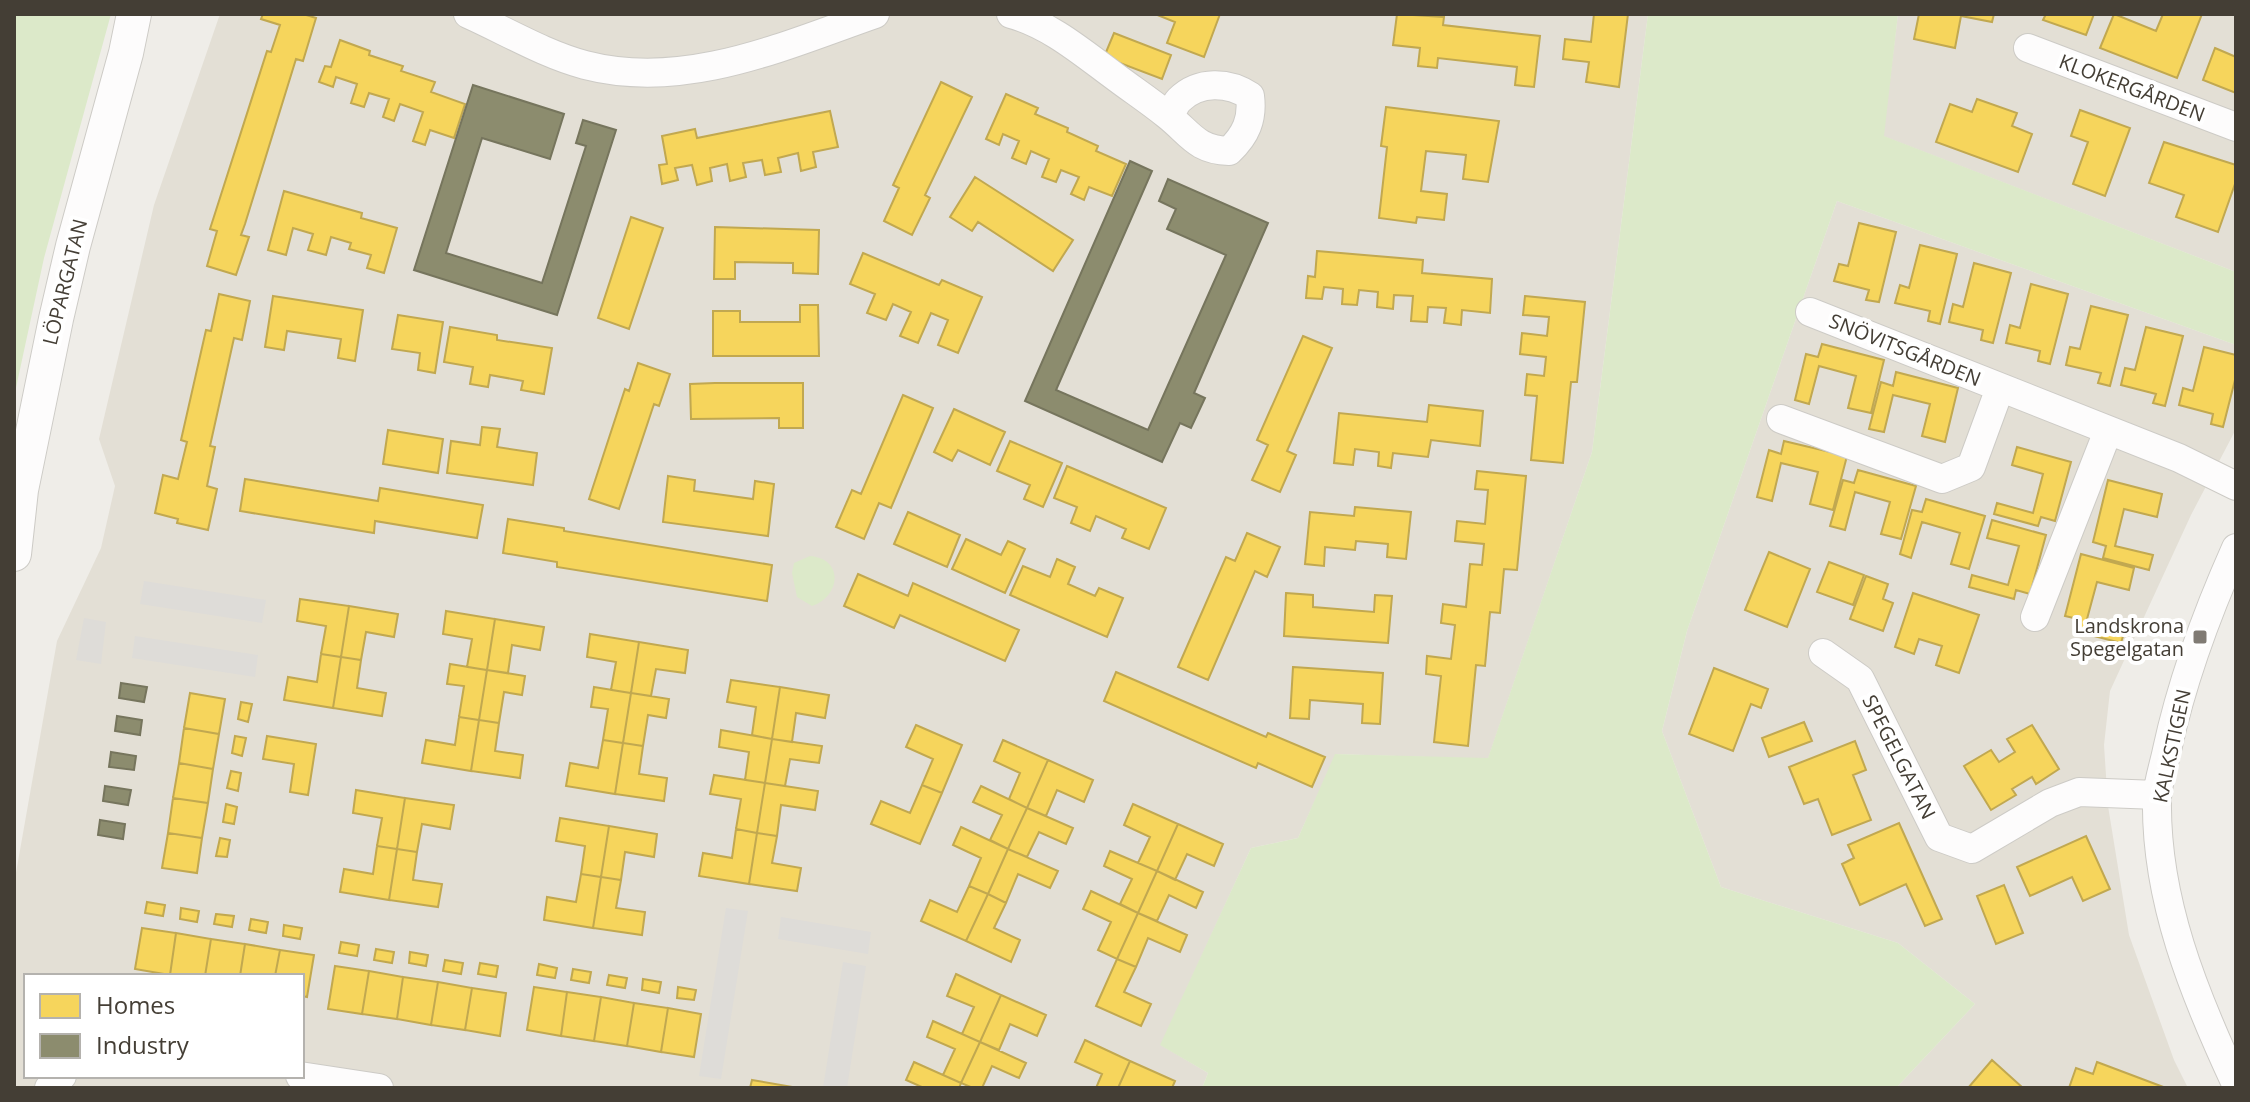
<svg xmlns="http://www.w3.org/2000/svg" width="2250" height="1102" viewBox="0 0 2250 1102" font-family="'Open Sans',sans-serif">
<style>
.residential{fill:#e3dfd5;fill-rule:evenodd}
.green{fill:#dce9c9}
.parking{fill:#dedcd8}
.homes{fill:#f6d55c;stroke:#c1a850;stroke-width:2}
.industry{fill:#8c8c6e;stroke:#76755d;stroke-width:2}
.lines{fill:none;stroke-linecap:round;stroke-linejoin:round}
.minor-casing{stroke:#cdcbc6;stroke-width:30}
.tertiary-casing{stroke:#cdcbc6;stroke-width:36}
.minor{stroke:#fdfcfc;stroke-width:28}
.tertiary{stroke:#fdfcfc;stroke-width:34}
.poi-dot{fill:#807b74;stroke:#fff;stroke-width:3}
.labels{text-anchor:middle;stroke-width:8;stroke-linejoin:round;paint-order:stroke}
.street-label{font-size:20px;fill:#443e35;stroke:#fff}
.poi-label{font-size:20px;fill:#443e35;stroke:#fff;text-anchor:end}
</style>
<rect width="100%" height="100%" fill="#efede8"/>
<path class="residential" d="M220,14H1648L1592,452L1488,759L1336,754L1298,838L1251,848L1161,1045L1208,1073L1202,1088H14V884L57,641L101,548L115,486L99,439L154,205ZM26,976H302V1076H26Z
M1898,14H2236V272L1883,136Z
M1837,201L2236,345V429L2191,515L2110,691L2104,745L2108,806L2129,935L2174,1060L2188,1088H1896L1975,1004L1898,943L1721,887L1662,731L1687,631Z"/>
<path class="green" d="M14,14H111L44,258L14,397Z
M1648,14H1898L1884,136L2236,272V345L1837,201L1687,631L1662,731L1721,887L1898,943L1975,1004L1896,1088H1202L1208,1073L1160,1045L1251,848L1298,838L1335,754L1488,758L1592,452Z
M810,556C845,559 840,597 812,606L797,597L792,573L794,563Z"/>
<path class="parking" d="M144,581L266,600L262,623L140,604Z
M84,618L106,622L101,664L76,660Z
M135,636L258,655L255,677L132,658Z
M726,908L748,911L721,1079L699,1076Z
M781,917L871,932L868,954L778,939Z
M843,962L866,966L847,1088H823Z"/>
<path class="homes" d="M263,14H303L316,18L303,61L296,59L245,224L241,235L249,237L236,275L207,266L217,231L210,229L267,51L271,52L280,25L261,19Z
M1155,14H1220L1204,57L1167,43L1175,22Z
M1397,14L1444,17L1443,25L1540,36L1534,87L1515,85L1517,67L1438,58L1437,68L1418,66L1420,48L1393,45Z
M1594,14H1628L1619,87L1586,82L1589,62L1563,59L1565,39L1591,42Z
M1919,14H1994L1992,22L1961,16L1955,48L1914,39Z
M2046,14H2094L2086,35L2043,20Z
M2114,14L2156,31L2163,14H2202L2177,78L2100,48Z
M1114,33L1171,55L1162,79L1104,57Z
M340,40L370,51L369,55L403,66L401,71L435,82L431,92L465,104L454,138L430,130L425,145L413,141L423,112L400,104L394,121L383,117L389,99L369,93L364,107L351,103L357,84L336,77L333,87L319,82L325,66L331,67Z
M2215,48L2236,57V93L2203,80Z
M941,82L972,97L925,195L930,198L912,235L884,221L899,188L893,185Z
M1006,94L1038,108L1035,114L1068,128L1067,132L1098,146L1096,151L1126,164L1112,196L1089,187L1084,200L1071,194L1079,177L1061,170L1056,182L1042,177L1049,159L1031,151L1026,164L1012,158L1019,141L1003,134L999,145L986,139Z
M1977,99L2017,113L2012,126L2032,134L2018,172L1936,142L1950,104L1972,112Z
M1386,107L1499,121L1488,182L1463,179L1466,155L1426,151L1421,191L1447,194L1444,220L1417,217L1416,223L1379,218L1387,147L1381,146Z
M2080,110L2130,128L2105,196L2073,184L2088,142L2071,136Z
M830,111L838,147L813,152L816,167L801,171L798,153L778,158L781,172L765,175L762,160L743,163L746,177L730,181L727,164L710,168L712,181L697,185L692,165L675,168L678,180L662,184L659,165L667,164L662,136L695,129L697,138Z
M2164,142L2236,165V181L2218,232L2176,217L2184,195L2149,183Z
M975,177L1073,240L1053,271L978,222L972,231L950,217Z
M284,191L362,213L361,218L397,228L384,273L367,268L371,255L349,249L351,243L331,237L326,255L308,250L313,234L293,228L286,255L268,250Z
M631,217L663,228L629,329L598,318Z
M1859,223L1896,232L1879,302L1866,300L1869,290L1834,281L1839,264L1848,266Z
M715,227L819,230L818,274L793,273V263L735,262V279H714Z
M1920,245L1957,254L1940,324L1928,321L1930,311L1895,303L1900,285L1909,288Z
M1317,251L1423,260L1422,273L1492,279L1490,313L1462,310L1461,325L1444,323L1446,308L1428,307L1427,322L1411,321L1413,296L1394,295L1393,309L1377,307L1378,292L1359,290L1357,305L1342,304L1343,289L1324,287L1322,299L1306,298L1308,276L1315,277Z
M863,253L939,285L942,280L982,297L958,353L938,345L948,320L931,313L918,343L900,336L911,312L893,304L886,320L867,313L875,294L850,284Z
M1974,263L2011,273L1993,343L1981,340L1983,330L1949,322L1953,304L1963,307Z
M2031,284L2068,294L2050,364L2038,361L2040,351L2006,343L2010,325L2020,328Z
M219,294L250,301L242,340L234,338L210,446L215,447L207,486L217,489L208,530L177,523L178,519L155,513L163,475L178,479L187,442L181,440L206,330L211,331Z
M273,296L363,310L355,361L338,358L341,339L287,331L284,350L265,347Z
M1525,296L1585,302L1577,382H1571L1563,463L1531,460L1537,396L1525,395L1527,374L1544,376L1546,357L1520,354L1522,333L1547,336L1549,317L1523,315Z
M800,305H818L819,356H713V311H740V322H800Z
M2091,306L2128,315L2110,386L2098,383L2101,373L2066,365L2070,347L2080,349Z
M398,315L443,322L435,373L418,370L420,353L392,349Z
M450,327L497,335V340L552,348L544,394L521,390L523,381L490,375L488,387L470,384L473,367L444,362Z
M2146,327L2183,336L2165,406L2153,403L2156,394L2121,385L2125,368L2135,370Z
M1303,336L1332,348L1287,451L1296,455L1280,492L1252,480L1268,445L1257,440Z
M1822,344L1884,360L1871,413L1848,408L1856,376L1819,366L1809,404L1795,400L1806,354L1818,357Z
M2204,347L2236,355V376L2223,427L2211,424L2213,414L2179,405L2183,388L2193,391Z
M638,363L670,374L659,406L654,404L619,509L589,499L625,389L629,391Z
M1896,372L1958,388L1945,442L1922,436L1930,404L1893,395L1884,432L1869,429L1881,382L1893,386Z
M715,383H803V428H779V418L691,419L690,384Z
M903,395L933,408L891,508L879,503L864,539L836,527L852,490L861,494Z
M1429,405L1483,411L1480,446L1431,440L1428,457L1393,453L1391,468L1378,466L1379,452L1355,449L1353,465L1334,463L1339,413L1427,422Z
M954,409L1005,432L990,465L958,450L952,461L934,452Z
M482,427L500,429L497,447L537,453L533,485L447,473L451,441L480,445Z
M388,430L443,439L438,473L383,464Z
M1010,441L1062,463L1043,507L1024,499L1030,485L997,471Z
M1784,441L1847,456L1833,510L1810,504L1818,472L1781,463L1772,501L1757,497L1769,450L1781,454Z
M2017,447L2071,462L2055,521L2041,517L2038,526L1994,514L1997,503L2033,513L2043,474L2012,465Z
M1067,466L1166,508L1149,549L1122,538L1126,529L1096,516L1090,531L1071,523L1077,507L1054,498Z
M1858,470L1916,486L1901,539L1881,534L1890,502L1855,492L1845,530L1830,526L1843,480L1854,483Z
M1477,471L1526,476L1517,570L1504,569L1500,613L1490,612L1485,666L1476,665L1468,746L1434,742L1441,676L1426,674L1427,656L1451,659L1455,625L1441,623L1443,604L1466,607L1470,564L1482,565L1484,544L1455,541L1457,521L1485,524L1488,490L1475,489Z
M668,476L695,480L694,491L753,499L755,481L774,484L768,536L663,522Z
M245,479L378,501L380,488L483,505L477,538L375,521L374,533L240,511Z
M2108,480L2162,494L2157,517L2124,509L2115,546L2153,555L2149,570L2103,558L2106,546L2093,542Z
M1926,499L1985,516L1969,569L1951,564L1960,533L1922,522L1911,558L1900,554L1912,510L1922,512Z
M1355,507L1411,512L1406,559L1387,557L1388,544L1356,541L1355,550L1325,547L1324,566L1305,564L1310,512L1354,516Z
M908,512L960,535L947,567L894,544Z
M508,519L564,528V531L772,565L767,601L557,567V562L503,553Z
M1992,520L2046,535L2030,594L2016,590L2014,599L1969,587L1972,575L2008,585L2019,546L1987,538Z
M1247,533L1280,547L1267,577L1255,571L1208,680L1178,667L1226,557L1235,561Z
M966,539L1001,555L1008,541L1025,549L1005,593L952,569Z
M1769,552L1810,569L1787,627L1745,610Z
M2081,554L2134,568L2129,590L2097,582L2087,619L2125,629L2121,643L2075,631L2078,619L2065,616Z
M1057,559L1075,567L1068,584L1095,596L1099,588L1123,598L1107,637L1010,595L1023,566L1050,577Z
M1829,562L1864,575L1853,605L1817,592Z
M858,574L908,596L913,583L1019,630L1005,661L900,615L894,628L844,606Z
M1866,576L1888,584L1883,599L1893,603L1883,631L1850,619Z
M1286,593L1313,595V607L1374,612L1375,595L1392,596L1388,643L1284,636Z
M1913,593L1979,615L1959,673L1936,665L1942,646L1919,639L1914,654L1895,647Z
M300,599L349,606L341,657L321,654L326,626L297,621Z
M349,606L398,614L394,637L366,632L361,660L341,657Z
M446,611L495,619L487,670L467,667L472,639L443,634Z
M495,619L544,627L540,650L512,645L508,673L487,670Z
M590,634L639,642L631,693L611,690L616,662L587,657Z
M639,642L688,650L685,673L656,669L651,696L631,693Z
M321,654L341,657L333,708L284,700L288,677L317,682Z
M341,657L361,660L357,688L386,693L382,716L333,708Z
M450,664L487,670L479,720L459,717L464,686L447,684Z
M1293,667L1383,673L1380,724L1362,723L1363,704L1310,700L1309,719L1290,718Z
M1714,668L1768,689L1761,708L1751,704L1733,751L1689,734Z
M487,670L525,676L522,695L504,692L499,723L479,720Z
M1116,672L1266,737L1268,733L1325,757L1312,787L1258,763L1256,768L1104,701Z
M731,680L780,687L772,739L752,735L756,707L727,702Z
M594,687L631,693L623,743L603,740L608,709L591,707Z
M780,687L829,695L825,718L796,713L792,742L772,739Z
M190,693L225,699L219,734L184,728Z
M631,693L669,699L666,718L648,715L643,746L623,743Z
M241,702L252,704L248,722L238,719Z
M459,717L479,720L471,771L422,763L426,740L455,745Z
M479,720L499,723L495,751L523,755L520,778L471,771Z
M1804,722L1812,741L1769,757L1762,738Z
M916,725L962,745L942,793L922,785L933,759L906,747Z
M2032,725L2059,769L2036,784L2032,777L2012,789L2016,795L1991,810L1964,766L1991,750L1999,762L2015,752L2007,739Z
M184,728L219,734L213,769L179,763Z
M721,730L772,739L765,783L745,780L749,752L719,747Z
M235,736L246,738L242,756L232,753Z
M267,736L316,744L308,795L290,792L294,764L263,759Z
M772,739L822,746L819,763L790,759L785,786L765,783Z
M603,740L623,743L615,794L566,786L570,763L598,768Z
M1003,740L1048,760L1027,808L1009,799L1020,773L994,761Z
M1855,741L1866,770L1853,775L1871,820L1832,835L1818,799L1804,804L1789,767Z
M623,743L643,746L639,774L667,778L664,801L615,794Z
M1048,760L1093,780L1084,802L1057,790L1046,816L1027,808Z
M179,763L213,769L208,803L173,798Z
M231,771L241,773L238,791L227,788Z
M714,775L765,783L757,833L736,829L741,799L710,794Z
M765,783L818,791L815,810L781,805L777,836L757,833Z
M922,785L942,793L920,844L871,824L881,801L910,813Z
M981,786L1027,808L1008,849L990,840L1002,815L973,802Z
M356,790L405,798L397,849L377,846L382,818L353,813Z
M173,798L208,803L202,838L168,833Z
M405,798L454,805L450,829L422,824L417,852L397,849Z
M226,804L237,807L234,824L223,822Z
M1133,804L1178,824L1157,871L1138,863L1150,837L1124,825Z
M1027,808L1073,828L1066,844L1039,832L1027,857L1008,849Z
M560,818L609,826L601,877L581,874L585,846L556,841Z
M1899,823L1942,919L1925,926L1906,884L1860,905L1842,864L1854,858L1848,845Z
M1178,824L1223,844L1214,866L1187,854L1175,880L1157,871Z
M609,826L657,834L654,857L625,852L621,880L601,877Z
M961,827L1008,849L988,894L969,886L981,858L953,845Z
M736,829L757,833L749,884L699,876L703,853L732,858Z
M168,833L202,838L197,873L162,868Z
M757,833L777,836L772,863L801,868L797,891L749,884Z
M2086,836L2110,889L2083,901L2072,877L2030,896L2017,867Z
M220,838L230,840L227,857L216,856Z
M377,846L397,849L389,900L340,892L344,869L373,874Z
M397,849L417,852L413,880L442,884L438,907L389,900Z
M1008,849L1058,871L1050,888L1018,874L1006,903L988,894Z
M1110,851L1157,871L1138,913L1120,904L1132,879L1104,866Z
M1157,871L1203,892L1196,908L1169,895L1157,921L1138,913Z
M581,874L601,877L593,928L544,920L547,897L576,902Z
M601,877L621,880L616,908L645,912L642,935L593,928Z
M2004,885L2023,933L1996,944L1977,896Z
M969,886L988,894L966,941L921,921L930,900L957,912Z
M1091,891L1138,913L1117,959L1098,950L1111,922L1083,909Z
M988,894L1006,903L994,928L1020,940L1011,962L966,941Z
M147,902L165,905L163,916L145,913Z
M181,908L199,911L197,922L180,919Z
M1138,913L1187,935L1180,952L1148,938L1136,967L1117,959Z
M216,914L234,916L232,927L214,924Z
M251,919L268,922L266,933L249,930Z
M284,925L302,928L300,939L283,936Z
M142,928L176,933L170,975L135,969Z
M176,933L211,939L205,976L170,975Z
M211,939L245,944L240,976H205Z
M341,942L359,945L357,956L339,953Z
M245,944L280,950L275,976H240Z
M376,949L394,952L392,963L374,960Z
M280,950L314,955L307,997L302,996V976H275Z
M410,952L428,955L426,966L409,963Z
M1117,959L1136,967L1124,992L1151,1004L1141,1026L1096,1006Z
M445,960L463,963L461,974L443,971Z
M480,963L498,966L496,977L478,974Z
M539,964L557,968L555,978L537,975Z
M335,966L369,971L362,1014L328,1009Z
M573,969L591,972L589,983L571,980Z
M369,971L403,977L397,1019L362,1014Z
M956,974L1001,995L980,1042L962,1034L974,1007L947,996Z
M609,975L627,978L625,988L607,985Z
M403,977L438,982L431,1025L397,1019Z
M643,979L661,982L659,993L642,990Z
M438,982L472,988L465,1030L431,1025Z
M534,987L567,992L561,1036L527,1030Z
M678,987L696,990L694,1000L677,998Z
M472,988L506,993L500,1036L465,1030Z
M567,992L601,997L594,1041L561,1036Z
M1001,995L1046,1015L1037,1036L1010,1024L999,1050L980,1042Z
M601,997L634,1003L627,1046L594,1041Z
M634,1003L668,1008L661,1052L627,1046Z
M668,1008L701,1014L694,1057L661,1052Z
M933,1021L980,1042L961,1083L943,1075L955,1049L927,1037Z
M1085,1040L1130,1061L1118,1088H1096L1102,1074L1075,1062Z
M980,1042L1026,1063L1019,1078L992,1066L982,1088H973L961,1083Z
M1992,1060L2023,1088H1968Z
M1130,1061L1175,1081L1172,1088H1118Z
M914,1062L961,1083L959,1088H924L906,1080Z
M2097,1062L2166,1088H2069L2076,1068L2093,1074Z
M752,1080L793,1087V1088H750Z"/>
<path class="industry" d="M473,85L564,114L550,159L482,138L446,253L542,283L586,146L576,143L583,120L616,130L557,315L414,270Z
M1130,161L1152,171L1056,390L1148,430L1226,255L1167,229L1176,209L1159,201L1168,179L1268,223L1194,393L1205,398L1191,428L1180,423L1162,462L1025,401Z
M121,683L147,687L144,702L119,698Z
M117,716L142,720L140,735L115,731Z
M111,752L136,756L134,770L109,767Z
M105,786L131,790L128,805L103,801Z
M100,820L125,824L123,839L98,835Z"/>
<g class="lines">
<defs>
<path id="minor" d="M468,14C506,31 544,54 585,65C685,91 783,46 875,14
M1011,14C1051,25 1084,54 1117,78C1133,90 1151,102 1167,115C1190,133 1196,150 1229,151C1246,135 1253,119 1250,96C1229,82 1199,80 1179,100C1175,104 1172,112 1170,117
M2028,48L2236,127
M1810,312L2179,458L2236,486
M1781,419L1942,479L1971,467L2000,388
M2236,548C2207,613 2182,680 2167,750C2164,765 2158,782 2157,798C2155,899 2194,994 2236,1084
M2035,617L2108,431
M1823,653L1860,679L1939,837L1972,849L2050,803L2079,792L2157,795
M300,1076L379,1088
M49,1088L62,1076"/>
<path id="tertiary" d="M14,554L21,490L56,319L73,246L126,53L134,14"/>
</defs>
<use href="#minor" class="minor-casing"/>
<use href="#tertiary" class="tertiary-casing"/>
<use href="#minor" class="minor"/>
<use href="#tertiary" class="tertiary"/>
</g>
<rect class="poi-dot" x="2192" y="629" width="16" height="16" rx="4"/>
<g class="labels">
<g class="street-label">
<text transform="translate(2132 88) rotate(21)" y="7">KLOKERGÅRDEN</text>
<text transform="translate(65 282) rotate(-76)" y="7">LÖPARGATAN</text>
<text transform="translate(1905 350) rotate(22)" y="7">SNÖVITSGÅRDEN</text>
<text transform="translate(2172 746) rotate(-78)" y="7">KALKSTIGEN</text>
<text transform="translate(1899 757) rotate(63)" y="7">SPEGELGATAN</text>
</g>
<g class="poi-label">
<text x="2184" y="633">Landskrona<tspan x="2184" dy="23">Spegelgatan</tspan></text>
</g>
</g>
<rect width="2250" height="1102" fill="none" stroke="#443e35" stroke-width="32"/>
<rect x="24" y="974" width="280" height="104" fill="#ffffff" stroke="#b4b2ae" stroke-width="2"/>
<rect x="40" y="994" width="40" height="24" fill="#f6d55c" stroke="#b4b2ae" stroke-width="2"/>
<text x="96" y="1014" font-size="24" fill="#443e35">Homes</text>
<rect x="40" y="1034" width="40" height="24" fill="#8c8c6e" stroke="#b4b2ae" stroke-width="2"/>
<text x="96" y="1054" font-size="24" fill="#443e35">Industry</text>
</svg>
